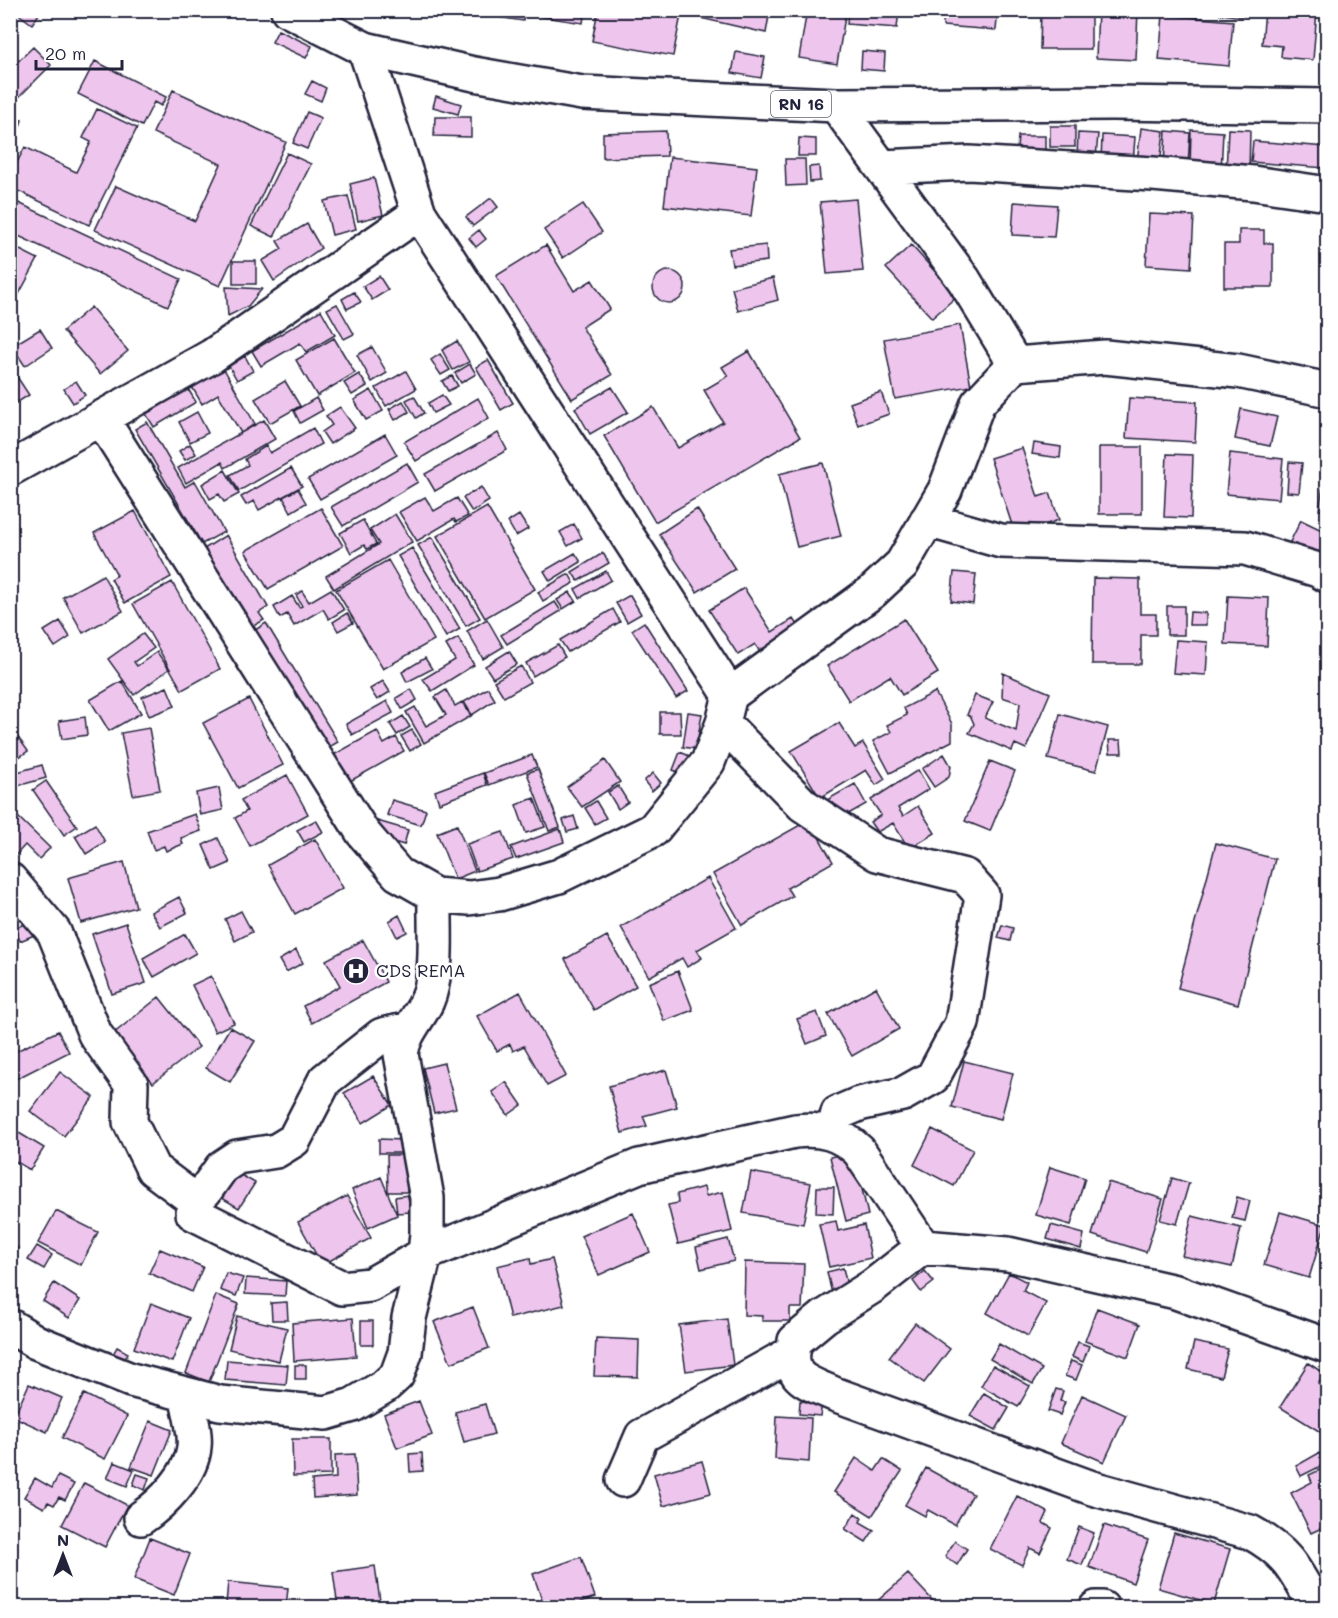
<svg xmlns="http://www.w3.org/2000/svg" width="1338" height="1618" viewBox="0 0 1338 1618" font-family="Mali,sans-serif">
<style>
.building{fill:#eec5ed;stroke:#22223b;stroke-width:1.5}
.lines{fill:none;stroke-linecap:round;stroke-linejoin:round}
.minor-casing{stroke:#22223b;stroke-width:38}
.major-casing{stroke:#22223b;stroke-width:38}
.minor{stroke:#fff;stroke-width:33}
.major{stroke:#fff;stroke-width:33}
.labels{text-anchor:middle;stroke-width:5;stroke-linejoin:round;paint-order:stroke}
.shield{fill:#fff;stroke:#646476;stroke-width:1.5}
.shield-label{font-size:16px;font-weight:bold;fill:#22223b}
.poi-label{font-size:18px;fill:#22223b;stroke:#fff;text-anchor:start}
</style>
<rect width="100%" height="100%" fill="#fff"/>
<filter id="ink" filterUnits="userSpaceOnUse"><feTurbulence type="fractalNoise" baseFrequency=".0167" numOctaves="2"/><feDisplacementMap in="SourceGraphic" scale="12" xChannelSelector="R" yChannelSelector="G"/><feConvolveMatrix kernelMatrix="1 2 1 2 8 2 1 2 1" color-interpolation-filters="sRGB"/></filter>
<g filter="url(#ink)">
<path class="building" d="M13,10H42L32,24Z
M478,10H525L523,21L477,14Z
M531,10H585L583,23L530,15Z
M598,10H682L673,56L592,41Z
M698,10H770L766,33L696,17Z
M807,10L846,11L837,64L799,58Z
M848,10H899L897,28L847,24Z
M944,10H998L996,30L943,26Z
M1041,10H1091V49H1040Z
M1098,10H1138L1136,60L1096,58Z
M1221,10H1242L1241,17L1220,14Z
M1265,10H1317L1313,60L1281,57L1282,46L1262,44Z
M1163,15L1233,21L1229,66L1159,60Z
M278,30L312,46L306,58L272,42Z
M33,47L51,65L17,99L10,93V69Z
M862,51L885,53L884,71L861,69Z
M736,52L765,57L761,78L732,73Z
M95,61L166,97L161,106L154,102L142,126L78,94Z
M312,81L326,88L321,101L305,94Z
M173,90L286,142L220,286L95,230L116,186L195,221L221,164L153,133Z
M436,96L461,104L458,114L433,107Z
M97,109L137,128L89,225L10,187V176L25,147L76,172L91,142L83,138Z
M307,112L321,118L307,149L293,143Z
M10,117L22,120L10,158Z
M435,117H471V137L434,136Z
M1050,126H1075V147H1050Z
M1141,128L1164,131L1160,164L1137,162Z
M1228,129L1250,130L1249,174L1226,173Z
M1191,130L1223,132L1221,172L1190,170Z
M666,131L667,156L603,158V133Z
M1166,131L1190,133L1188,166L1164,165Z
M1078,133L1098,134L1096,158L1077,157Z
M1102,135L1135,137L1133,163L1101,161Z
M1018,136H1045V150L1017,149Z
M799,138L816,139V156H798Z
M1253,141L1326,147L1325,168L1251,162Z
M287,153L311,164L274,237L251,226Z
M670,157L757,167L751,216L664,206Z
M785,159H805L806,185L786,186Z
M819,166L820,181L810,182L809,167Z
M374,178L383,215L358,221L350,184Z
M348,196L356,229L332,235L324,201Z
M491,198L498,207L473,226L466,217Z
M10,199L181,279L168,306L10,232Z
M856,199L863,271L827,274L820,202Z
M1014,202L1057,205L1054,237L1012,235Z
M583,204L602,232L563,258L544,230Z
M1149,214L1194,216L1191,268L1146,265Z
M307,224L321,248L274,281L262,261L282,249L277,241Z
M479,230L486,239L476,247L469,238Z
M1239,230H1264V243H1273V287H1224V244H1239Z
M10,245L38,259L19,294L10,290Z
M546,245L574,291L592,280L610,309L582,327L612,375L572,399L496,276Z
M766,245L767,261L732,265L729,249Z
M911,245L957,296L932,318L886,268Z
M233,261H256V284H233Z
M653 287a16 16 0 1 1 32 0a16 16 0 1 1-32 0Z
M379,276L388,290L372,300L363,286Z
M773,278L778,300L738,311L732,288Z
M226,287L262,289L248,306L228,316Z
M354,292L361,302L347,309L342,299Z
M337,304L354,334L344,339L327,309Z
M91,307L128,351L100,374L63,331Z
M321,310L335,335L306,352L300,343L261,366L252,351Z
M960,325L971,386L895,399L884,339Z
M40,329L52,348L25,366L12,346Z
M334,338L355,373L317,396L296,360Z
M457,341L469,362L453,370L442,350Z
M372,347L387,373L372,382L357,355Z
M749,351L800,437L655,522L604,436L653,407L678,448L723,422L704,390L728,376L722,367Z
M440,354L450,370L441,375L431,360Z
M245,356L253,371L237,380L229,366Z
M488,360L513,403L501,410L476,367Z
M470,364L476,374L461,383L455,373Z
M10,366L29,395L10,407Z
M224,369L255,424L241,433L218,394L202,404L192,387Z
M406,371L416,389L386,406L376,388Z
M359,374L367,386L352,395L344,383Z
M452,376L458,386L448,391L442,381Z
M76,381L85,395L73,403L64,389Z
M285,381L300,406L270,423L255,399Z
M612,387L628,412L590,434L575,408Z
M188,389L196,402L154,427L146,414Z
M371,390L383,411L366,420L354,400Z
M881,392L889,414L858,425L850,403Z
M442,395L449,405L433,413L428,403Z
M414,396L424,413L416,418L406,400Z
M316,398L323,410L300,423L294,411Z
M478,398L489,418L416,461L404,442Z
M1129,398L1197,402L1195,442L1126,438Z
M403,401L409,412L395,420L389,409Z
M340,407L355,428L330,444L322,432L332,425L326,416Z
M1241,409L1277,417L1270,446L1235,439Z
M197,412L208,433L190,442L179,422Z
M264,420L275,439L225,468L222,462L186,483L178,468Z
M147,422L185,487L195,481L224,532L202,544L135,429Z
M313,428L321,444L239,491L230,475L248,465L245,459L266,446L270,453Z
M498,433L507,450L435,491L425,474Z
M385,434L397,455L320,499L308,479Z
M1034,443L1061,447L1060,458L1032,454Z
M190,444L196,454L185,460L179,451Z
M1099,447H1142V514H1099Z
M1022,448L1038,497L1050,493L1059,520L1015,534L990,458Z
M1230,453L1283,459L1279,499L1226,494Z
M1167,454L1193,455L1191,518L1164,517Z
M1289,462L1302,463L1299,493L1287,492Z
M1327,462L1328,463V511L1319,510Z
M407,463L418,482L343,526L331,507Z
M823,463L841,536L797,547L779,474Z
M291,468L302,486L259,510L254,501L246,505L241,497Z
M225,470L239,494L224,502L219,494L210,499L202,484Z
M481,487L489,501L472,512L463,498Z
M298,489L306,503L291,512L283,497Z
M425,497L434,511L457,498L468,516L456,522L454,519L417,541L399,512Z
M487,507L535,589L485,618L437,536Z
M321,508L343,546L268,589L245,551Z
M697,509L735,569L697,592L659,534Z
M135,511L171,577L125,603L111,579L117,575L94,533Z
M395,514L412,542L334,589L326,576L379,544L370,530Z
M519,515L528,529L516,536L508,522Z
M363,520L376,544L367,549L364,545L351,553L340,533Z
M1301,520L1328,533V566L1288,546Z
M574,524L582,538L568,546L560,532Z
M226,535L268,607L259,613L264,620L250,628L204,549Z
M432,537L480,618L466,626L418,545Z
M412,548L460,629L446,637L398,556Z
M575,553L581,562L550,581L544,571Z
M603,553L609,563L578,581L572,572Z
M388,560L434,640L383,669L336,590Z
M606,571L611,580L580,598L575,589Z
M954,572L976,574L973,604L951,601Z
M569,574L574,583L543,601L538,592Z
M103,575L123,611L83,633L63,597Z
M1093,578L1140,579V614H1156V635H1141V664H1092Z
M172,582L220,669L182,690L133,604Z
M744,588L772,632L793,619L805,637L763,657L755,644L738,655L709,610Z
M331,589L344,610L329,619L323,609L294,626L287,614L280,618L274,607L292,596L299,607L302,606L296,595L302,591L309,602Z
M570,592L576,601L563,609L557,600Z
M630,595L641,614L627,622L616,603Z
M1228,596L1269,598L1267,646L1225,644Z
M555,602L561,611L507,644L501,635Z
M1167,606H1184V635H1167Z
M613,609L620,622L568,652L560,640Z
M1190,612L1206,613V625H1189Z
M347,613L353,623L338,631L333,622Z
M487,619L503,647L483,659L467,631Z
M904,619L938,673L902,695L890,676L849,701L827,666Z
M60,621L70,637L55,647L44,631Z
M644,622L688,691L676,698L632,630Z
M266,623L338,742L324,750L252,632Z
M143,634L154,648L134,662L137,666L157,652L169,669L134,695L108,659Z
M458,638L474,665L432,691L423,679L455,660L446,645Z
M1176,640L1208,642L1206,675L1173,673Z
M558,645L565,657L533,676L526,663Z
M509,651L517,664L493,678L485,666Z
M425,658L432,669L407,682L402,672Z
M521,666L530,682L504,697L494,681Z
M1003,673L1050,693L1026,749L1015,744L1012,751L969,733L974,724L971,717L967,715L975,695L993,702L985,718L1016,731L1020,703L1002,697Z
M122,681L141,713L109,731L90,700Z
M383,681L390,692L377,700L370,689Z
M167,687L175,706L149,716L142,697Z
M488,688L495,700L472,715L464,702Z
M411,689L417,700L402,709L396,698Z
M446,690L455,706L462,702L471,716L424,743L406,712L415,707L426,726L446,715L435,697Z
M935,692L952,724V741L890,773L873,741L891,732L887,725L907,715L904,708Z
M249,699L283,765L238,788L203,723Z
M387,701L393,713L352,735L346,724Z
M660,712H680L681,734H660Z
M688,712L702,714L696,749L683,747Z
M1060,714L1108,727L1096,771L1048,759Z
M403,716L410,727L397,735L390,724Z
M85,717L87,735L62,739L59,721Z
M839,723L855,748L863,743L885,779L876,785L866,770L820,798L791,751Z
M149,728L160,790L133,795L121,733Z
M12,729L28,751L10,763V730Z
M412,730L421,744L410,751L401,736Z
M377,731L384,744L396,737L404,751L343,785L328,758Z
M1109,740H1121L1122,753H1110Z
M680,752L692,757L685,775L673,770Z
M944,754L951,766L949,777L934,787L922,769Z
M532,755L537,767L489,785L484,773Z
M605,760L620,782L582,807L567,787Z
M990,761L1015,771L990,831L965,821Z
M42,765L46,778L10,788V774Z
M538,769L560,827L549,831L527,773Z
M918,770L929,789L898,808L903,816L918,806L935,833L909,849L893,823L877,832L870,822L881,815L871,800Z
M483,773L487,785L439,803L435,791Z
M653,773L661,783L652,791L644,781Z
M287,775L308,814L250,846L235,818L247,811L241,800Z
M46,781L77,826L64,835L33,790Z
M855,784L866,804L838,820L827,800Z
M618,786L628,802L618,809L608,792Z
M219,788L223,810L200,815L196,793Z
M534,798L545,827L526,833L516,805Z
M392,800L426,810L421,825L387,815Z
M596,801L606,818L595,824L585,808Z
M195,814L201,831L181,838L183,844L166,851L164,846L154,850L147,831Z
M17,816L50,848L39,859L25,845L16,855L10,850V823Z
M574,816L578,829L567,832L563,820Z
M316,820L323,832L304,842L297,830Z
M374,820L408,830L404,845L370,835Z
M809,820L833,862L787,888L792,896L742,925L713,874Z
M95,824L105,842L86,854L75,836Z
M457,825L475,871L455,879L437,833Z
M560,829L564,842L516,859L511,847Z
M503,832L513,859L477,871L467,844Z
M218,838L230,863L214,870L203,845Z
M315,839L343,888L295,914L268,865Z
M1216,843L1275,859L1238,1004L1178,988Z
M124,862L136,907L81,923L68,878Z
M708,878L736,928L697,950L702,958L687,967L682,958L649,977L621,927Z
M179,897L187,913L160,927L151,912Z
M241,911L252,932L235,941L225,919Z
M399,915L407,932L397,937L389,921Z
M34,920L39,933L20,941L15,928Z
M126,923L146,983L112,994L92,934Z
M1002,925L1013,928L1010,941L998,938Z
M10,930L17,943L10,947Z
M185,934L196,953L154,977L143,958Z
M607,936L636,986L594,1010L565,959Z
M363,940L386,982L312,1023L303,1006L340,986L326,960Z
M296,950L303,963L286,972L279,960Z
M678,971L693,1010L664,1021L649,983Z
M211,976L234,1023L215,1032L192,985Z
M876,987L899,1029L852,1056L828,1014Z
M520,992L566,1076L547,1086L524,1046L513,1051L510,1044L497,1051L477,1016Z
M159,997L199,1047L153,1083L113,1034Z
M817,1012L826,1036L807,1044L797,1019Z
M230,1027L255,1041L230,1082L206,1068Z
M58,1031L69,1052L10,1082V1054Z
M964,1061L1013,1073L1001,1119L952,1107Z
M444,1063L456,1108L434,1113L423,1068Z
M666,1070L677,1107L643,1116L647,1126L622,1133L609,1086Z
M60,1072L94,1097L64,1136L30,1111Z
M373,1076L392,1105L363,1123L344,1093Z
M506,1082L522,1105L508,1115L492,1092Z
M932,1129L973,1150L954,1186L914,1165Z
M14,1130L44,1148L30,1170L10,1158V1136Z
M379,1139L403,1140V1153H379Z
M843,1154L867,1185L862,1189L868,1215L846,1221L830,1157Z
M387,1155H406L407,1192H388Z
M225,1166L255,1183L239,1208L210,1191Z
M1050,1167L1085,1178L1071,1225L1036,1215Z
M751,1172L811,1183L803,1224L743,1213Z
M381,1177L397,1215L368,1228L352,1190Z
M1172,1178L1189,1183L1177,1224L1160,1220Z
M1108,1182L1163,1199L1146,1252L1092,1235Z
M704,1187L706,1196L723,1192L732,1231L678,1244L668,1205L678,1203L677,1194Z
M817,1187H834L833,1214L816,1213Z
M408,1195L410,1212L397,1213L395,1197Z
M347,1196L371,1238L322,1265L298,1222Z
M1237,1197L1250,1201L1245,1221L1232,1218Z
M56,1211L98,1232L81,1265L38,1243Z
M1280,1212L1325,1225L1309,1278L1264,1265Z
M633,1213L650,1252L599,1275L581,1236Z
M1192,1216L1241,1228L1232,1267L1182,1256Z
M836,1221L838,1231L864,1225L871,1258L829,1267L819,1224Z
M1051,1225L1084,1234L1081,1249L1047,1239Z
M728,1239L734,1261L701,1269L696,1247Z
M10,1243L18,1248L10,1259Z
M37,1246L52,1255L44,1269L28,1260Z
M160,1249L203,1267L192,1292L149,1273Z
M530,1258L531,1264L552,1259L564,1305L510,1318L497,1266Z
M745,1262L804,1264L802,1308H790V1321H762V1316L744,1315Z
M843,1268L849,1294L833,1298L827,1272Z
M925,1271L934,1282L921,1292L913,1281Z
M226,1273L243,1278L236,1296L220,1290Z
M1009,1273L1027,1282L1023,1291L1046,1303L1028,1336L987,1313Z
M246,1278L286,1281L285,1296L245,1294Z
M54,1283L80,1300L69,1318L43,1301Z
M216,1295L239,1304L209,1382L186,1373Z
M287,1302L288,1320H272L271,1303Z
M151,1303L189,1318L172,1362L134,1348Z
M473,1307L489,1348L451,1363L434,1322Z
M1097,1308L1140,1324L1128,1357L1085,1341Z
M237,1316L287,1328L279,1361L229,1349Z
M353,1318L356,1356L294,1361L292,1323Z
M727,1319L733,1365L686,1371L679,1325Z
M361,1321H373V1345H361Z
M915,1323L950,1349L924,1383L889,1357Z
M596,1338L639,1340L638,1377L594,1376Z
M1078,1342L1089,1346L1083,1362L1072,1357Z
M1194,1342L1228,1349L1221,1377L1188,1369Z
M999,1344L1042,1369L1033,1384L990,1359Z
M117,1347L128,1353L123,1362L112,1356Z
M227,1360L288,1365L286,1385L225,1380Z
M1071,1361L1082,1365L1076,1380L1065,1376Z
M1308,1363L1325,1374L1318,1384L1328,1390V1424L1322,1433L1280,1407Z
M295,1365H306V1379H295Z
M993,1365L1030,1386L1018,1407L981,1386Z
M29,1384L62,1398L47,1432L14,1417Z
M1056,1389L1063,1391L1060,1401L1065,1402L1060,1415L1048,1411Z
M984,1393L1009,1408L996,1430L970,1416Z
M84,1394L127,1416L105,1459L62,1438Z
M1082,1395L1126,1415L1104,1462L1061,1443Z
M419,1401L432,1435L397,1448L384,1414Z
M800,1401L822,1403L820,1416L799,1414Z
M485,1404L494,1434L464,1442L455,1412Z
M777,1416L811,1418L809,1462L775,1459Z
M150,1421L172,1430L154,1475L131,1467Z
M292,1439H331V1475L293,1476Z
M422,1453L423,1471L410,1472L409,1454Z
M1319,1453L1325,1464L1301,1476L1296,1466Z
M355,1454L357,1495L313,1498L312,1480L336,1478L335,1455Z
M856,1458L875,1471L883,1459L902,1471L872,1516L834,1492Z
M702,1461L711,1493L663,1506L654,1474Z
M114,1462L134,1470L127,1486L107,1478Z
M1328,1466V1525L1311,1533L1291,1493L1312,1482L1309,1475Z
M926,1468L973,1494L955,1525L928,1510L925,1516L905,1505Z
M137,1474L149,1478L145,1490L133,1485Z
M58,1476L74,1484L65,1500L59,1497L54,1505L48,1502L44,1508L24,1497L35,1478L52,1488Z
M84,1483L127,1505L105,1547L62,1525Z
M1017,1496L1048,1512L1043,1523L1052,1528L1040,1553L1030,1548L1022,1565L990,1549Z
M855,1513L862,1518L860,1522L874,1530L866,1542L845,1529Z
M1104,1525L1148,1540L1133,1583L1089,1567Z
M1079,1527L1094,1533L1082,1565L1067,1559Z
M1174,1533L1230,1549L1214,1604L1158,1588Z
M150,1538L190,1554L174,1595L134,1579Z
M955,1541L967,1549L957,1565L945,1556Z
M581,1557L595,1597L564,1608H545L533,1574Z
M375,1566L381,1608H338L333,1572Z
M908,1574L937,1605L934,1608H875L873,1605Z
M228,1582L288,1588L286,1608L226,1604Z
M1024,1601L1032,1608H1018Z"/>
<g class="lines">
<defs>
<path id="minor" d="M836,105L964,280L1015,364
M882,167L969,163L1153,174L1253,183L1328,194
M101,418L363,833L398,874L435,895L469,898L499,894L559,876L653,830L708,762L723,723L730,695L419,213
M10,469L212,356L419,213L365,49
M927,520L1001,541L1245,548L1318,570L1328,576
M730,695L872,592L902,564L945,490L978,403L1015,364L1105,357L1238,371L1328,390
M723,723L803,805L877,854L965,876L982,895L962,1023L933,1077L903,1094L859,1104L838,1113L833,1133
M10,880L54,932L95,1034L131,1084L130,1122L153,1169L193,1199
M409,1029L382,1035L325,1080L294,1140L276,1151L237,1157L222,1167L205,1191L193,1199V1213L342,1288L370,1285L425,1254L639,1166L795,1131C821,1128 840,1133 859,1151L923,1247L873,1286L824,1317L795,1341C786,1379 805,1381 834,1394L1092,1488L1250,1532C1289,1553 1295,1570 1316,1608
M923,1247L1008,1254L1176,1292L1328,1346
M10,1326L36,1342L131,1380L220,1403L326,1413L353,1405L385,1386L397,1375L405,1353L409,1318L425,1254L427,1233V1198L401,1054C404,1032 418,1020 427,1001C439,974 434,925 435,895
M623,1480L642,1436L792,1353
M141,1518C162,1504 192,1474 194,1447C196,1431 189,1411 186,1395
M1096,1608H1102"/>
<path id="major" d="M288,10L365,49L474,74L582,93L836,105L1112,103L1328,106"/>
</defs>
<use href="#minor" class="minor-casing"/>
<use href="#major" class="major-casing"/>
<use href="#minor" class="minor"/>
<use href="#major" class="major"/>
</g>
</g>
<defs>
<symbol id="hospital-disc" viewBox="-11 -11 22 22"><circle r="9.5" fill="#22223b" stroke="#fff"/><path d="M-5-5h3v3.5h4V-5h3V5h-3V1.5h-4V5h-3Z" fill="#fff"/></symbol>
</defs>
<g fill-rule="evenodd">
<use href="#hospital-disc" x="341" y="956" width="30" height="30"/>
</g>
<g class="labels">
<rect class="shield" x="771" y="91" width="60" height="26" rx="4.5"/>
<g class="shield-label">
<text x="801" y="110">RN 16</text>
</g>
<g class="poi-label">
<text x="376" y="977">CDS REMA</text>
</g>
</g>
<rect width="1338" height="1618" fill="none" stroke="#fff" stroke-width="36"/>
<rect x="18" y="18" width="1302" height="1582" fill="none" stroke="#22223b" stroke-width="2" filter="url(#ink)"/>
<g transform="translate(63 1555)" stroke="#ffffff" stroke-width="4.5" paint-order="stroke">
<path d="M0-4.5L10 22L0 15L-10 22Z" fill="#22223b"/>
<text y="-9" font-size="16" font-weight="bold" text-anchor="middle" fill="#22223b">N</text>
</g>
<path d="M36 60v9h86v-9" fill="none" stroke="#22223b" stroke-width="3"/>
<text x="45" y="60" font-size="18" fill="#22223b" stroke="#ffffff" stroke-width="4.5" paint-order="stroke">20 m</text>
</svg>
